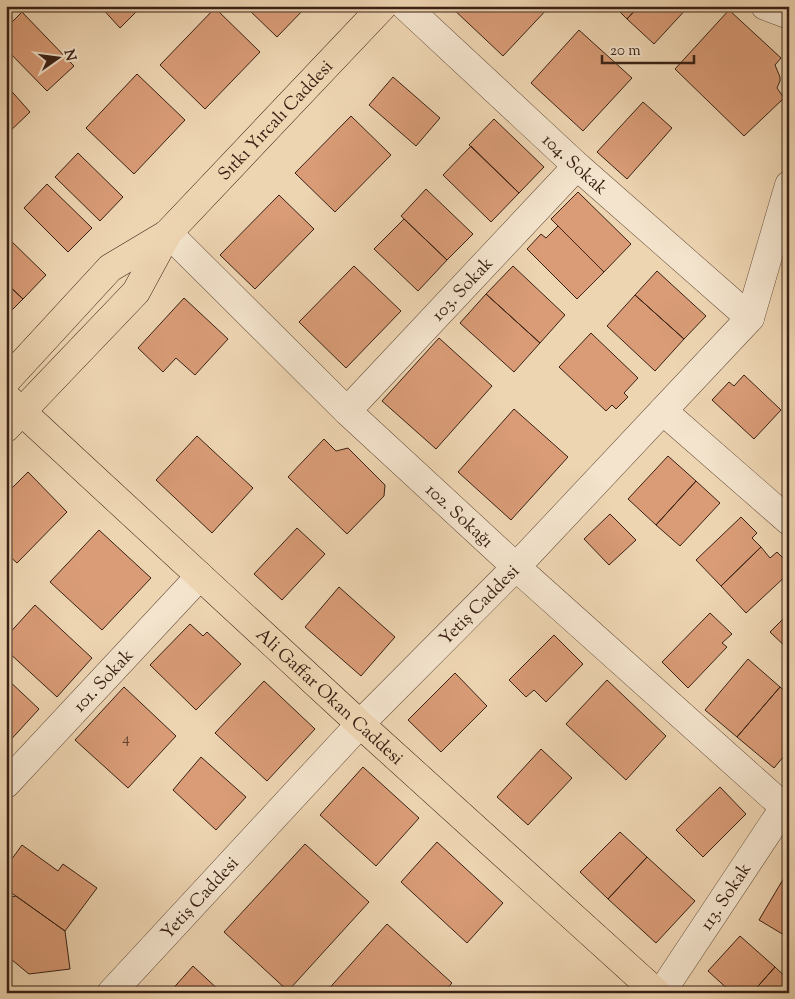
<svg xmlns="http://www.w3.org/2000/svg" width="795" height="999" viewBox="0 0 795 999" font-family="'Sorts Mill Goudy',serif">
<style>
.building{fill:#d99c77;stroke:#392115}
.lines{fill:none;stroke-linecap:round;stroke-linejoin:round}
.minor-casing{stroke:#664e3c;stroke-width:29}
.major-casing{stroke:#392115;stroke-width:29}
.minor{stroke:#f4e4cd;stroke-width:28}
.major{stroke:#eed5b2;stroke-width:28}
.labels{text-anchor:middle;stroke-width:5;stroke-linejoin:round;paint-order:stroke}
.number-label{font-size:15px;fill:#61402e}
.street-label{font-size:18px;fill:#392115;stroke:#f4e4cd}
</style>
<rect width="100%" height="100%" fill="#eed5b2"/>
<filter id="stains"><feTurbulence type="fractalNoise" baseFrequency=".004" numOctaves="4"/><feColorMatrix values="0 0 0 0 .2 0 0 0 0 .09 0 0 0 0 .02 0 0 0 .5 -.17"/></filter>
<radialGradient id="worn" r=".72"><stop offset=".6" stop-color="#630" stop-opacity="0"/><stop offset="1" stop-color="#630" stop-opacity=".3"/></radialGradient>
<path class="building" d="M100,6H134L137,11L120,28Z
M245,6H307L277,37Z
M450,6H550L503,56Z
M614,6H639L627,19Z
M639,6H689L654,44L627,19Z
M215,8L260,52L205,109L160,65Z
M729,10L781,58L775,65L780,77V81L777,88L784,98L744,136L675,69Z
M22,12L74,66L47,91L6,49V28Z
M579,30L632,78L583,131L531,83Z
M137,74L185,120L134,174L86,128Z
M393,77L440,118L416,146L369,105Z
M6,85L30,112L6,135Z
M643,102L672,128L627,179L597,152Z
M351,116L391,155L335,212L295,173Z
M494,119L544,167L519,193L469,145Z
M471,146L519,193L491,222L443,175Z
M78,153L123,197L100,221L55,177Z
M47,184L92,228L68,252L24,208Z
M426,189L473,234L447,260L401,216Z
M578,192L631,244L604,272L551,219Z
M279,195L314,229L255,289L220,255Z
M404,219L447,260L418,291L374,249Z
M558,226L604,272L577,299L527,249L541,234L546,238Z
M6,236L46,275L23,299L6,283Z
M354,266L401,311L346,368L299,322Z
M513,266L565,315L540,343L486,294Z
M657,271L706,316L684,339L635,295Z
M6,283L23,299L6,316Z
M486,294L540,343L514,372L460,323Z
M635,295L684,339L655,371L607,326Z
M184,298L228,339L195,375L176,358L163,372L138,348Z
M591,333L638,378L624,393L628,397L616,409L612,405L606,411L559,367Z
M439,338L492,386L436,449L382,401Z
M744,375L781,410L754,439L712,400L729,382L734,386Z
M514,409L568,457L511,520L458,472Z
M197,436L253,488L212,533L156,480Z
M324,439L336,451L348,448L385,485L384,496L347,534L288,477Z
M668,456L696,481L656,525L628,499Z
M28,472L67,512L17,563L6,553V494Z
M696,481L720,503L680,546L656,525Z
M610,514L636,540L609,565L584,539Z
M741,517L757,533L752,538L761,547L721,586L696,560Z
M297,528L325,554L282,600L254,574Z
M99,530L151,578L102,630L50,582Z
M761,547L770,558L777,552L789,564V573L746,613L721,586Z
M339,587L395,637L361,676L305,627Z
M35,605L92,658L57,697L6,650V637Z
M710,613L732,634L722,643L727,647L688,688L662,662Z
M789,613V650L770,632Z
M190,624L203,636L207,632L241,664L196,710L150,665Z
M554,635L583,664L546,702L534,690L526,697L509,680Z
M748,659L780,687L737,737L705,710Z
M455,673L487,706L441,752L408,720Z
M6,678L39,709L6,745Z
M607,680L666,736L626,780L566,724Z
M264,681L315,729L267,781L215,733Z
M124,687L176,736L128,788L75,740Z
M780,687L789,694V750L774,768L737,737Z
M541,749L572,778L528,825L497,797Z
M201,757L246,797L216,830L173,790Z
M363,767L419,818L376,866L320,815Z
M720,787L746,814L703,857L676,830Z
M620,832L647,857L608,899L580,872Z
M437,842L503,903L467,943L401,882Z
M305,844L369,902L288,991L224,932Z
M22,845L58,871L63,864L97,888L65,931L6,889V867Z
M647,857L695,901L656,943L608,899Z
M788,871L789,872V938L759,920Z
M16,896L65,931L70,969L29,974L6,955V898Z
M387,924L452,983L443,993H325Z
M740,936L775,967L752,993H732L708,971Z
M193,966L222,993H169Z
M775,967L789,980V993H752Z"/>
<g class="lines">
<defs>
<g id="minor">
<path id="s1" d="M405,6L577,166L750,318"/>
<path d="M765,6L789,15"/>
<path id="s2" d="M168,233L347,411L516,567L784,807"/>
<path id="s3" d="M347,411L577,166"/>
<path d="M663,411L789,521"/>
<path id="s4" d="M6,784L200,576"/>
<path id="s5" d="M111,993L360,724L516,567L750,318L789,185"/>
<path id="s6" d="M661,993L789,800"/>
</g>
<g id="major">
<path d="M6,381L110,268L167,234"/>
<path id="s7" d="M6,397L360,724L657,993"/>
<path id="s8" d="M6,428L136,292L168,233L383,6"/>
</g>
</defs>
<use href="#minor" class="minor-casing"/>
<use href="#major" class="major-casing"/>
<use href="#minor" class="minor"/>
<use href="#major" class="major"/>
</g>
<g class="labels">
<g class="number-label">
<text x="126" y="743">4</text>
</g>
<g class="street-label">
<text dy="6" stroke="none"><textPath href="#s8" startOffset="411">Sıtkı Yırcalı Caddesi</textPath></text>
<text dy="6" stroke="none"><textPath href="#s1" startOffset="232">104. Sokak</textPath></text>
<text dy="6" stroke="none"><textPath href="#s3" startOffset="168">103. Sokak</textPath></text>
<text dy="6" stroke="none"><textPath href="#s2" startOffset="406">102. Sokağı</textPath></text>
<text dy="6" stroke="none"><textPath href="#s5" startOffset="535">Yetiş Caddesi</textPath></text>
<text dy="6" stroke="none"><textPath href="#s4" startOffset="142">101. Sokak</textPath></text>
<text dy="6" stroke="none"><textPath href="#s7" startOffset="441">Ali Gaffar Okan Caddesi</textPath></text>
<text dy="6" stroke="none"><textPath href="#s6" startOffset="116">113. Sokak</textPath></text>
<text dy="6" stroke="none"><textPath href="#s5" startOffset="130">Yetiş Caddesi</textPath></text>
</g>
</g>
<rect width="795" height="999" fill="none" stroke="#eed5b2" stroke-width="25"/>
<rect x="8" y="8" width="780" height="984" fill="none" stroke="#392115" stroke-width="2.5"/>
<rect x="12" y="12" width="770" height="974" fill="none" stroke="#392115"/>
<g transform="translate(58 58) rotate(76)" stroke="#f4e4cd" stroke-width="4" paint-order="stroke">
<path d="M0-4L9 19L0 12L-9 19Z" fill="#392115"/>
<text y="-8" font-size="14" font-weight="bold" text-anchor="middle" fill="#392115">N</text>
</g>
<path d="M602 55v8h92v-8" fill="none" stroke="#392115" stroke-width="2.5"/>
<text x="610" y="55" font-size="15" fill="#392115" stroke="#f4e4cd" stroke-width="4" paint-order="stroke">20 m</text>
<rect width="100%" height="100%" filter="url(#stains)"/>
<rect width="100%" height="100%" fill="url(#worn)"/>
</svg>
